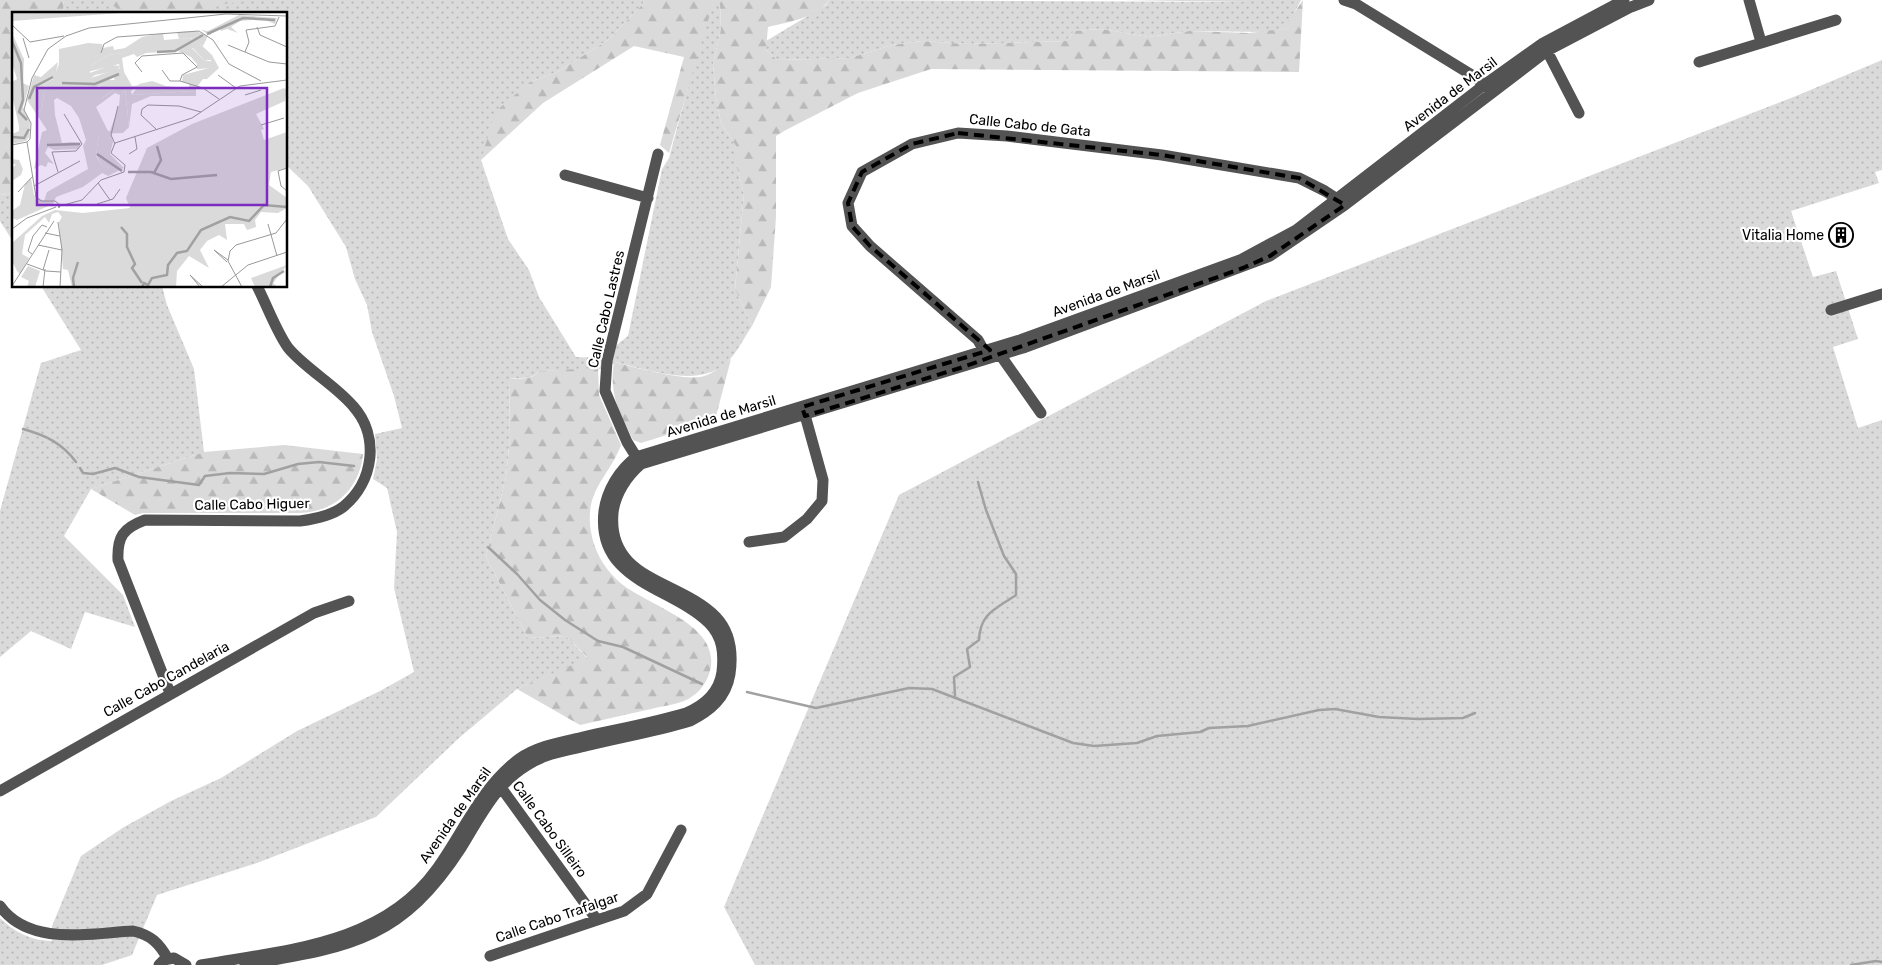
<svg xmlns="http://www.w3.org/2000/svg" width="1882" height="965" viewBox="0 0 1882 965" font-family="Rubik,sans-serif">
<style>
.grass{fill:url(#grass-dots)}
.forest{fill:url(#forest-firs)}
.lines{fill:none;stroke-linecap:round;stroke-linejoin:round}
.stream{stroke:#a1a1a1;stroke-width:2.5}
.minor{stroke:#535353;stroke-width:11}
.marked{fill:none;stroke:#000;stroke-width:4;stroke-dasharray:10 6;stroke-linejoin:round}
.labels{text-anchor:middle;stroke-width:4.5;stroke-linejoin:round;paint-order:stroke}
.street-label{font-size:14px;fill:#000;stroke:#fff}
.poi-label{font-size:14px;fill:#000;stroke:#fff;text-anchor:end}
.inset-river{fill:none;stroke:#a1a1a1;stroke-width:2.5}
.inset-road{fill:none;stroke:#999;stroke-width:1}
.view{fill:#7b2cbf;fill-opacity:0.15;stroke:#7b2cbf;stroke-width:2.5}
.inset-edge{fill:none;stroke:#000;stroke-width:2.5}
</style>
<defs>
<pattern id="grass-dots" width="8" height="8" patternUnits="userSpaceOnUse" patternTransform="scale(1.25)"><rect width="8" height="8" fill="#dadada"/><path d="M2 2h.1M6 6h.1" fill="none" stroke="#b9b9b9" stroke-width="1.8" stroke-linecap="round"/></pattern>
<pattern id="forest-firs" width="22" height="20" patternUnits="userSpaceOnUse" patternTransform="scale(1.25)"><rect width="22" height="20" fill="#dadada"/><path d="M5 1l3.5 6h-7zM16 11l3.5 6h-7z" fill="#b9b9b9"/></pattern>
</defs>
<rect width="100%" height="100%" fill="#fff"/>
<path class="grass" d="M64,0H644L643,4L608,40L557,72L530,82L481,160L508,239L529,270L539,297L576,357L600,358L628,336L662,169L669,158L700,43L713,3L720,4L721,29L713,64L716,98L721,123L736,146V164L744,194L735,289L752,326C745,336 739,349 731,358C704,391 650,370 615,362L607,369L539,371C533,380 520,377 509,379L510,437L506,477L486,557L528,638L566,636L588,659L517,689L459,738L376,817L257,863L157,895L132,955L102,965H0V918C14,932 32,941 52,941V926L81,856L124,827L171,801L221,778L297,731L380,691L414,672L394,588L397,532L387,488L373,479L377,459L375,434L402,428L394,396L372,332L367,305L355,279L346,247L308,186L286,165V14H63Z
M829,0L1244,2L1245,0H1301L1290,21L1283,29L1267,32L1189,31L1149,37L1102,29L1074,31L1066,41L967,44L922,41L892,45L850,58L777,60L766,50V41L826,5Z
M1882,60V170L1875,172L1879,183L1791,211L1813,277L1836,271L1858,339L1833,347L1858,428L1882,420V965H755L724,907L899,495L1266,301L1796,96Z
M14,193V243L0,221V195Z
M41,286H162L167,305L194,369L204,452L91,489L64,536L123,595L135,627L85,612L71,649L31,631L0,657V511L41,363L81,350Z"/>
<path class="forest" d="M0,0H64L63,14H14V193L0,195Z
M106,0H253L210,6L207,14H124Z
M644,0H829C818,18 787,22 768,27L766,50L777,60L850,58L892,45L922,41L967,44L1066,41L1074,31L1102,29L1149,37L1189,31L1249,33L1283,29L1303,0L1299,72L931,69L858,93L784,131L776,136V217L771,287L752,326L735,289L744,194L736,164V146L721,123L716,98L713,64L721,29L720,4H713L669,153L660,145L684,57L634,46L543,103L481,160L495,112L530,82L557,72L608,40L643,4Z
M1123,0H1245L1244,2Z
M731,359L715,420L641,443L633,440C619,410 609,396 614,362C634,367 686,382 704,376C714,373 723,365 731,359Z
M598,368L599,395L621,445C608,479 584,490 591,532C594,550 603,566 616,579C643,606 726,623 709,674C705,686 696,696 684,701C674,705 662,706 651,709C627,714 604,720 580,725L517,689L588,658L566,636L528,638L486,557L506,477L510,437L509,379C520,378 533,380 539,371Z
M284,445L363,454C360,488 335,512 300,513H143L135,515L91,489L204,452Z"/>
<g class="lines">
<path class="stream" d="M23,429C45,435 62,443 76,462
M80,468L83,473L93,474L115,468L139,477L199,485L205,476L230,473L264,474L298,464L319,462L354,466
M488,547L517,574L540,600L565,620L598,641L623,647L702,684
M747,692L816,708L909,688L932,689L1073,743L1094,746L1137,743L1157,736L1200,732L1209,728L1248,726L1319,710L1335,709L1379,717L1418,719L1463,718L1475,713
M955,696L954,677L970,667L967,649L979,640C980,613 996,609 1016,595V574L1004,556L986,510L978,482
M1851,965L1876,961L1882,962"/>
<path class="minor" d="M1344,0L1356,4L1475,77L1489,89
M1749,0L1761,42
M1544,45L1579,113
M1699,62L1836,20
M565,175L648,198
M1831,310L1882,294
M984,351L978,340L870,246L852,226L848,203L862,172L912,144L958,133L1007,136L1162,155L1299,178L1325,191L1342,202
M1001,356L1041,413
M640,463L627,442L605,391L607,361L658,154
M749,542L784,537L807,519L822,501L823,480L803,408
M170,693L118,560C117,537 123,528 145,520L300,521C315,519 331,516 343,507C374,482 380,436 353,406C335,385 309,371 290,350C279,338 266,303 257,286
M497,782L597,920
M0,791L314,613L349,601
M0,906C29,947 91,933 133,931C151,935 159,943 168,959
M490,956L624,911L647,894L681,830
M159,965L164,960L174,958L186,965
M201,965C284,950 382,945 436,870C463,833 481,787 519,759C537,746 562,742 583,737C618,729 653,723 686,713C705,705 719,693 722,672C724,654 723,637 709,623C671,586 596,582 604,511C607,490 619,470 636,457L1020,340L1240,260L1296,230L1484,85L1543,43L1624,0
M245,965C348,947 400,942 461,848C479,819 496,784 526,766C545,753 569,750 590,745C623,737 657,731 690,721C710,711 726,698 730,674C733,653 731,633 716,617C680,580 607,581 613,513C615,494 627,476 641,464L1023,348L1270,256L1345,205L1547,51L1631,7L1649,0"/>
</g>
<path class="marked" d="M958,133L1162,155L1299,178L1345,205L1270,256L1243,268L960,368L805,416L802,407L990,350L870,246L852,226L848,203L862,172L912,144Z"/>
<defs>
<symbol id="building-ring" viewBox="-11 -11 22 22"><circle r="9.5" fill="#fff" stroke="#000" stroke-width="1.5"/><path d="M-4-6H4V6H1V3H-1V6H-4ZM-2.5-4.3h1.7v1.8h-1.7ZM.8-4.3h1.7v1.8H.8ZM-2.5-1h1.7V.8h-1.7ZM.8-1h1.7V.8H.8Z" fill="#000"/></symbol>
</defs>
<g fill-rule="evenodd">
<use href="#building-ring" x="1827" y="221" width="28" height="28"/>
</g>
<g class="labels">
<g class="street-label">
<text transform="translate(1450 94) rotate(-37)" y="5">Avenida de Marsil</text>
<text transform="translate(1030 125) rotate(6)" y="5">Calle Cabo de Gata</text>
<text transform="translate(1106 293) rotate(-20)" y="5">Avenida de Marsil</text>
<text transform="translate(606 309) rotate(-77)" y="5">Calle Cabo Lastres</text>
<text transform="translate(721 416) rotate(-17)" y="5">Avenida de Marsil</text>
<text transform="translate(252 504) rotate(-1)" y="5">Calle Cabo Higuer</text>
<text transform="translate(166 679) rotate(-29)" y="5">Calle Cabo Candelaria</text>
<text transform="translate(455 815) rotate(-55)" y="5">Avenida de Marsil</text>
<text transform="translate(550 829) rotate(54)" y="5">Calle Cabo Silleiro</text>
<text transform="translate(557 917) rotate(-19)" y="5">Calle Cabo Trafalgar</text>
</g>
<g class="poi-label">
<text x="1824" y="240">Vitalia Home</text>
</g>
</g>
<g transform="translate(12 12)">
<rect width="275" height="275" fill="#fff"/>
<path d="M151,21L152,28L178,26L186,30L200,43L207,56L195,67H191L182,79L120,83L127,72L140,69L154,74L177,76V72L170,70L171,63L197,56L199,48H192L181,36L162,39L158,35L96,43L78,54V61L99,53L109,54L103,59L83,63L70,73L87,75L93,68H105L104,76L90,86L84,95L96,119H98L113,76L117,115L111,121L87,122L84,144L90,153L97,156L71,175L44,185L41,192L5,208L0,206V199L8,193L13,172L19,166L22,183L32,189L35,180L76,157L71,134L74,128L67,106L59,94L45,86L42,88L43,103L50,131L36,135L33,141L42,152L36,150L34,155L29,153L22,157L30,120L35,118L23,100L30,98L33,71L41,67L47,52V37L76,31L90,32L91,36L101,34L102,38L113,36L130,25ZM272,76L275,78L273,89L244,102L252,117L249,118L252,128L275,120V156L259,160L257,173L275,186V196L266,201L249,200L243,208L244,215L235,218L232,212H213L215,228L207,223L195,229L188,238L197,256L177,244L165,259L164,275H60L56,258L51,257L47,210L50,205L46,200L40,202L37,211L33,205L13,223L10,242L17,246L8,262L5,259L0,249V231L30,204L43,198L71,201L118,196L114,186L135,136L180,112ZM275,253L261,271L265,275H243L239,266Z" fill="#dadada"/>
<path d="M0,0H121L0,9ZM227,3L265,6L263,12L251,7L228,9L219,15L226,21L215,17L209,19L208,15L198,23L189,18L196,19ZM184,19L196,24L191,34L179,26L167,27L165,20ZM0,21L12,47L11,71L17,74L11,95L18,109L17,125L14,129L0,132V122L7,119V114L0,83V70L5,67L0,51ZM177,33L192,48L201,50V56L185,57V52L179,45L166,39L134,41L125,45L122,42L110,46L112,60L120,74L128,73L119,79L120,83L180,79L184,75V84H139L120,92L117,115L113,76L107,94L108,83L103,81L84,95L86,89L104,76L102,65L84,76L72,75L70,70L51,76L48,83L38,75L54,67L73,68L108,56L107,52L75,60L78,54L96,43L158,34L163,39ZM46,50L43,65L33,71L30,98L23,100L15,88L22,63L29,65ZM98,120L101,130L98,142L112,156L96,164L88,160L97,156L90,153L84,143L87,122ZM50,131L60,130L69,131L66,137L42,138L36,135ZM0,147L7,148L11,157L9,163L0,169V157L4,152H0Z" fill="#dadada"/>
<path d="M16,254L28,259L23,275H15L17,269L9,265Z" fill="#dadada"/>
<path class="inset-river" d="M195,22L231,6L263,8M0,29L9,51L11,88L7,100L15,108M145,40L163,39L191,23M50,71L83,72L107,62M17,87L22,75L41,65M0,125L12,126L17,117M35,133L68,132M85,142L110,159M116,160H139L159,167L205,163M142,161L149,148L145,134M109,215L115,222V235L123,252L120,256L130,271M62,275L61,266L66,250M130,275L132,271L136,273L140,266L155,263L156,253L165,241L175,239L189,218L218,205L237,209L252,193L275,195M258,275L261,266L272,259"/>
<path class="inset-road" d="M0,13L18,30L52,24M245,15L248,23L275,35M11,26L17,46M216,33L257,50L275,52M233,40L237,30L234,18L263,14L267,5M89,41L92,32L105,25L187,19L201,28L217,52L249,69M150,58L158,69H168M130,60L123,51L130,44L171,41L185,55L170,63L168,69L191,76L207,87M206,63L224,76M233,83L249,78M249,113L272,106M145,118L129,103L130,97L136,93L167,94L189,100M15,130L24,185L29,189H43L48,193L47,196L46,193M103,132L99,123L106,94M0,133L15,130L18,127L19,111L12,98L20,66L36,37L54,24L77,16L214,2L275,4M117,142L125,137L123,125M275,156L266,159L269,174L275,179M46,160L40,140L64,139L70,132L52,102M86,171L98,188M22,174L68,149M6,180L21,164M85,192L101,187L108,177M48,194L70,188L89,168L112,160L113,153L99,141L103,131L180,106L228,74L275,68M46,210L50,238L48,275M256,212L265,244M0,217L15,206L44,195M33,221L48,224M26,233L50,238M20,242L16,239L21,224L30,213L35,215M215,250L202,238L216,248M15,252L34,259L49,260M31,258L37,238M0,274L42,209M31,275L33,257M188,275L178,263L191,275M209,275L236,253L275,240M230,275L216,249L218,239L224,233L264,221L275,207"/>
<path class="view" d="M25,76H255V193H25Z"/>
<rect width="275" height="275" class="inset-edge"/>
</g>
</svg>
